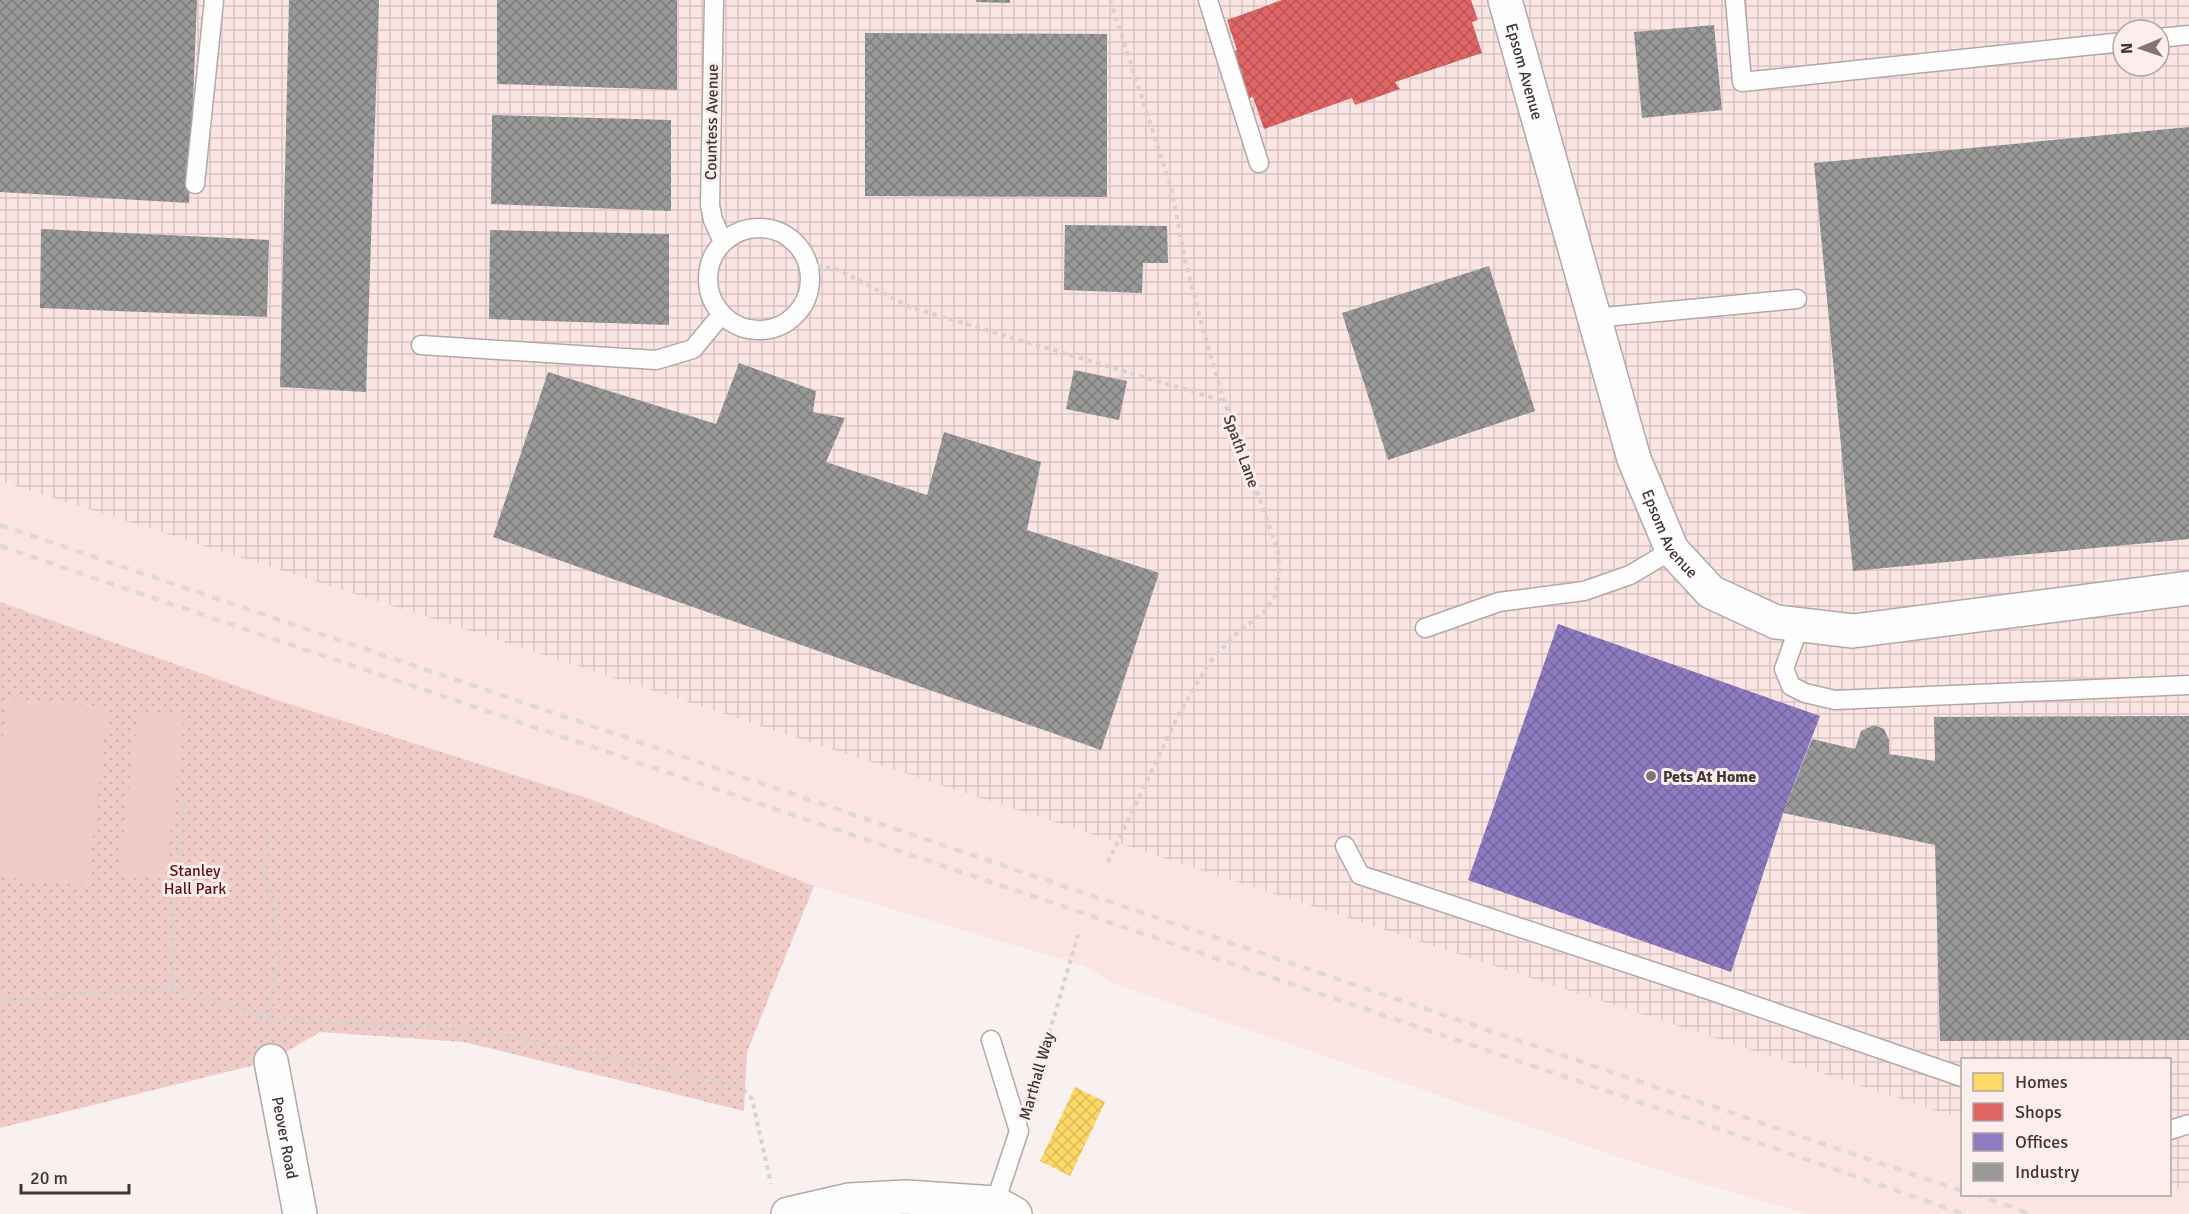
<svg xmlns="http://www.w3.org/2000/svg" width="2189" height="1214" viewBox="0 0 2189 1214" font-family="Signika,sans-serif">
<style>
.built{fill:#fbe5e3}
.industrial{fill:url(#industrial-grid);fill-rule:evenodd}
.park{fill:url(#park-dots)}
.garden{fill:#f0ccc8}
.homes{fill:url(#homes-cross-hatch)}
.shops{fill:url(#shops-cross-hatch)}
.offices{fill:url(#offices-cross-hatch)}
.industry{fill:url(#industry-cross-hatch)}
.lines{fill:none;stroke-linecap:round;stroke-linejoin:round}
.lane-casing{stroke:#b1a8a7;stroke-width:21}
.street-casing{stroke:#b1a8a7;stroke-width:36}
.secondary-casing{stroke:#b1a8a7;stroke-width:36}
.path{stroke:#d6d2d2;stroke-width:4;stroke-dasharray:4.5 4.5;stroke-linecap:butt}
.lane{stroke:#fefdfd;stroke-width:18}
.street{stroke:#fefdfd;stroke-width:33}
.secondary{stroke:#fefdfd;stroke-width:33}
.rail{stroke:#dddada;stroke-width:4.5;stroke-dasharray:8 8;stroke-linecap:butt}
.poi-dot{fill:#817675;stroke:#fbeeec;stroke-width:2}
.labels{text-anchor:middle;stroke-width:6;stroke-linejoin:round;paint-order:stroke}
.street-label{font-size:16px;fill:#413433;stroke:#fbeeec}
.poi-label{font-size:16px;font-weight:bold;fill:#413433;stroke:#fbeeec;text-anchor:start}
.park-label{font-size:16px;fill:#610e12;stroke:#fbeeec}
</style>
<defs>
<pattern id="industrial-grid" width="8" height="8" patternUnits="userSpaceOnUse" patternTransform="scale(1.5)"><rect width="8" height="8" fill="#fbe5e3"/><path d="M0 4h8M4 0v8" fill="none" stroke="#d8c5c3"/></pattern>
<pattern id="park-dots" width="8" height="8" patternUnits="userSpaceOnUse" patternTransform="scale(1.5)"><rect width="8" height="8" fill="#f0ccc8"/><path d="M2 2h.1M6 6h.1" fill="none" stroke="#cfb0ac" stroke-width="1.8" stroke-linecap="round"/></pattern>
<pattern id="homes-cross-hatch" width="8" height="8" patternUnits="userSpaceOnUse" patternTransform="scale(1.5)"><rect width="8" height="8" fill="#ffd966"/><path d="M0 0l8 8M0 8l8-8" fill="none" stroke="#dcbb59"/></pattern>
<pattern id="shops-cross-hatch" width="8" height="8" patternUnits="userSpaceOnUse" patternTransform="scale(1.5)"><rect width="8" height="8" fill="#e06666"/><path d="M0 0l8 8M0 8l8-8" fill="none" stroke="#b75555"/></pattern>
<pattern id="offices-cross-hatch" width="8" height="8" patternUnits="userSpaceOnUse" patternTransform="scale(1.5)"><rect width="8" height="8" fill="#8e7cc3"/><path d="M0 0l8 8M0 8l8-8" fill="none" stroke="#76669f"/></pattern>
<pattern id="industry-cross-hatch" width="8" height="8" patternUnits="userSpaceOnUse" patternTransform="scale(1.5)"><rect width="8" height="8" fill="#999"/><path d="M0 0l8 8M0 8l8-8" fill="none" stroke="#7e7e7d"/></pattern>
</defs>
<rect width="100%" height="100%" fill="#f8f1f0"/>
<path class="built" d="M0,481L446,623L1962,1119V1194H2170V1186L2189,1193V1214H1807L1693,1181L1615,1156L1115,984L1084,966L814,886L587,798L274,699L0,602Z"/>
<path class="industrial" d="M0,0H2189V1193L2170,1186V1060H1962V1119L446,623L0,481ZM2123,30H2159V66H2123Z"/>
<path class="park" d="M0,602L274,699L587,798L814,886L747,1052L744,1111L464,1042L320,1032L271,1061L0,1128Z"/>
<path class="garden" d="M8,698L108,707L87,886L0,877V760Z
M138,712L184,716L165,879L119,873Z"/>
<path class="homes" d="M1075,1087L1105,1102L1070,1176L1040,1161Z"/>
<path class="shops" d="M1282,0H1471L1478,20L1472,22L1482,53L1395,82L1400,89L1355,105L1352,98L1264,129L1253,97L1246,99L1229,53L1237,50L1227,20Z"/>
<path class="offices" d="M1558,624L1820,716L1783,813L1731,972L1468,880Z"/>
<path class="industry" d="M0,0H197L189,203L0,192Z
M289,0H379L366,392L280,387Z
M497,0H677V90L497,84Z
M976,0H1010V3L976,2Z
M1714,25L1722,110L1642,118L1634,32Z
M865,33L1107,34V197L865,196Z
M492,115L671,120V211L491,204Z
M2189,127V539L1853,571L1814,163Z
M1065,225L1167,226L1168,263H1143L1142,293L1064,290Z
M41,229L269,240L267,317L40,308Z
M490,230L669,234V325L489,319Z
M1489,266L1535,411L1388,460L1342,313Z
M739,363L816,391L813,412L845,418L826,462L927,495L944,432L1041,462L1027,530L1159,573L1101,750L493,537L548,372L716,424Z
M1074,370L1127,381L1119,420L1066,409Z
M2189,716V1040L1940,1041L1935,845L1783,813L1812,739L1855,749L1861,731L1874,725L1884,729L1889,740V754L1935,761L1934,717Z"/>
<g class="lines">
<defs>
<path id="lane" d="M714,0L710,205L713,220L723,242
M1208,0L1259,163
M1735,0L1742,82L2123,42
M2159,38L2189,35
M195,184L214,0
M708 279a51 51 0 1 1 102 0a51 51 0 1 1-102 0Z
M1594,318L1797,299
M421,345L656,360L693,349L722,314
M1800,624L1784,669L1791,686L1805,693L1835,700L2189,685
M1425,628L1499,602L1584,591L1630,575L1672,550
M1345,846L1360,875L1715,992L1962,1077
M991,1040L1019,1131L995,1203
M2170,1130L2189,1124"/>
<g id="street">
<path id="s1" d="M271,1061L300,1214"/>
<path d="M788,1214L849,1200L906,1197L995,1203L1015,1214"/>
</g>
<g id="secondary">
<path id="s2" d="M1505,0L1634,459L1672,550L1711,592L1776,622L1853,631L2189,588"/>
</g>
</defs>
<use href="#lane" class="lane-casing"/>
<use href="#street" class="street-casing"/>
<use href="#secondary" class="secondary-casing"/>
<path class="path" d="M808,264L839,270L910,307L1224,401
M270,837L266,852L264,874L277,913V966L269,1018L478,1030L675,1072L742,1088L752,1099L771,1184
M1108,862L1179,714L1209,663L1237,633L1265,611L1277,593L1279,569L1278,550L1224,401L1203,329L1185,260L1171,187L1110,0
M172,988L173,913L185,800
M0,1000L172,988L269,1018L270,1028
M1034,1085L1078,935"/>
<use href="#lane" class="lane"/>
<use href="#street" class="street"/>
<use href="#secondary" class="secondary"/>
<path class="rail" d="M0,525L1962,1191
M0,546L1731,1133L1964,1214
M1974,1194L2031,1214"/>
</g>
<circle class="poi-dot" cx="1651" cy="776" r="6"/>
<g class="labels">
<g class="street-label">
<text dy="6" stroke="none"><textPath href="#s2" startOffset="74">Epsom Avenue</textPath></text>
<text transform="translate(711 122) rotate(-89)" y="6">Countess Avenue</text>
<text transform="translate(1242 451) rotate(70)" y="6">Spath Lane</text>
<text dy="6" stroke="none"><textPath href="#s2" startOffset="560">Epsom Avenue</textPath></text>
<text transform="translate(1036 1076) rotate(-74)" y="6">Marthall Way</text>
<text dy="6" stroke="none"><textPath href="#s1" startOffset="78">Peover Road</textPath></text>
</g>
<g class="poi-label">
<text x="1663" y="782">Pets At Home</text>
</g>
<g class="park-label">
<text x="195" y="876">Stanley<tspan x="195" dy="18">Hall Park</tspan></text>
</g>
</g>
<rect x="1961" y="1058" width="210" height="138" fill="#fbeeec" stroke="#b1a4a2" stroke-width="1.5"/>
<rect x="1973" y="1073" width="30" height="18" fill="#ffd966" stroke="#b1a4a2" stroke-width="1.5"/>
<text x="2015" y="1088" font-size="18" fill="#413433">Homes</text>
<rect x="1973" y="1103" width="30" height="18" fill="#e06666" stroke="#b1a4a2" stroke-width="1.5"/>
<text x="2015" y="1118" font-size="18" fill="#413433">Shops</text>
<rect x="1973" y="1133" width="30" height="18" fill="#8e7cc3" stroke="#b1a4a2" stroke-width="1.5"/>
<text x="2015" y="1148" font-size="18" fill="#413433">Offices</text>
<rect x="1973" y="1163" width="30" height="18" fill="#999999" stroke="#b1a4a2" stroke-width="1.5"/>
<text x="2015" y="1178" font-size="18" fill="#413433">Industry</text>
<g transform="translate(2141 48) rotate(268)"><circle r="28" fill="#fbeeec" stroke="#b1a4a2" stroke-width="1.5"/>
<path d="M0-4.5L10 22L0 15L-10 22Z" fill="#817675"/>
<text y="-9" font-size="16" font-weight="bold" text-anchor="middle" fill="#413433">N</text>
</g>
<path d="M21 1184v9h108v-9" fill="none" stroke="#413433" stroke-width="3"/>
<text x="30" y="1184" font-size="18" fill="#413433" stroke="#fbeeec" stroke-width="4.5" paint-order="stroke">20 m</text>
</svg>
